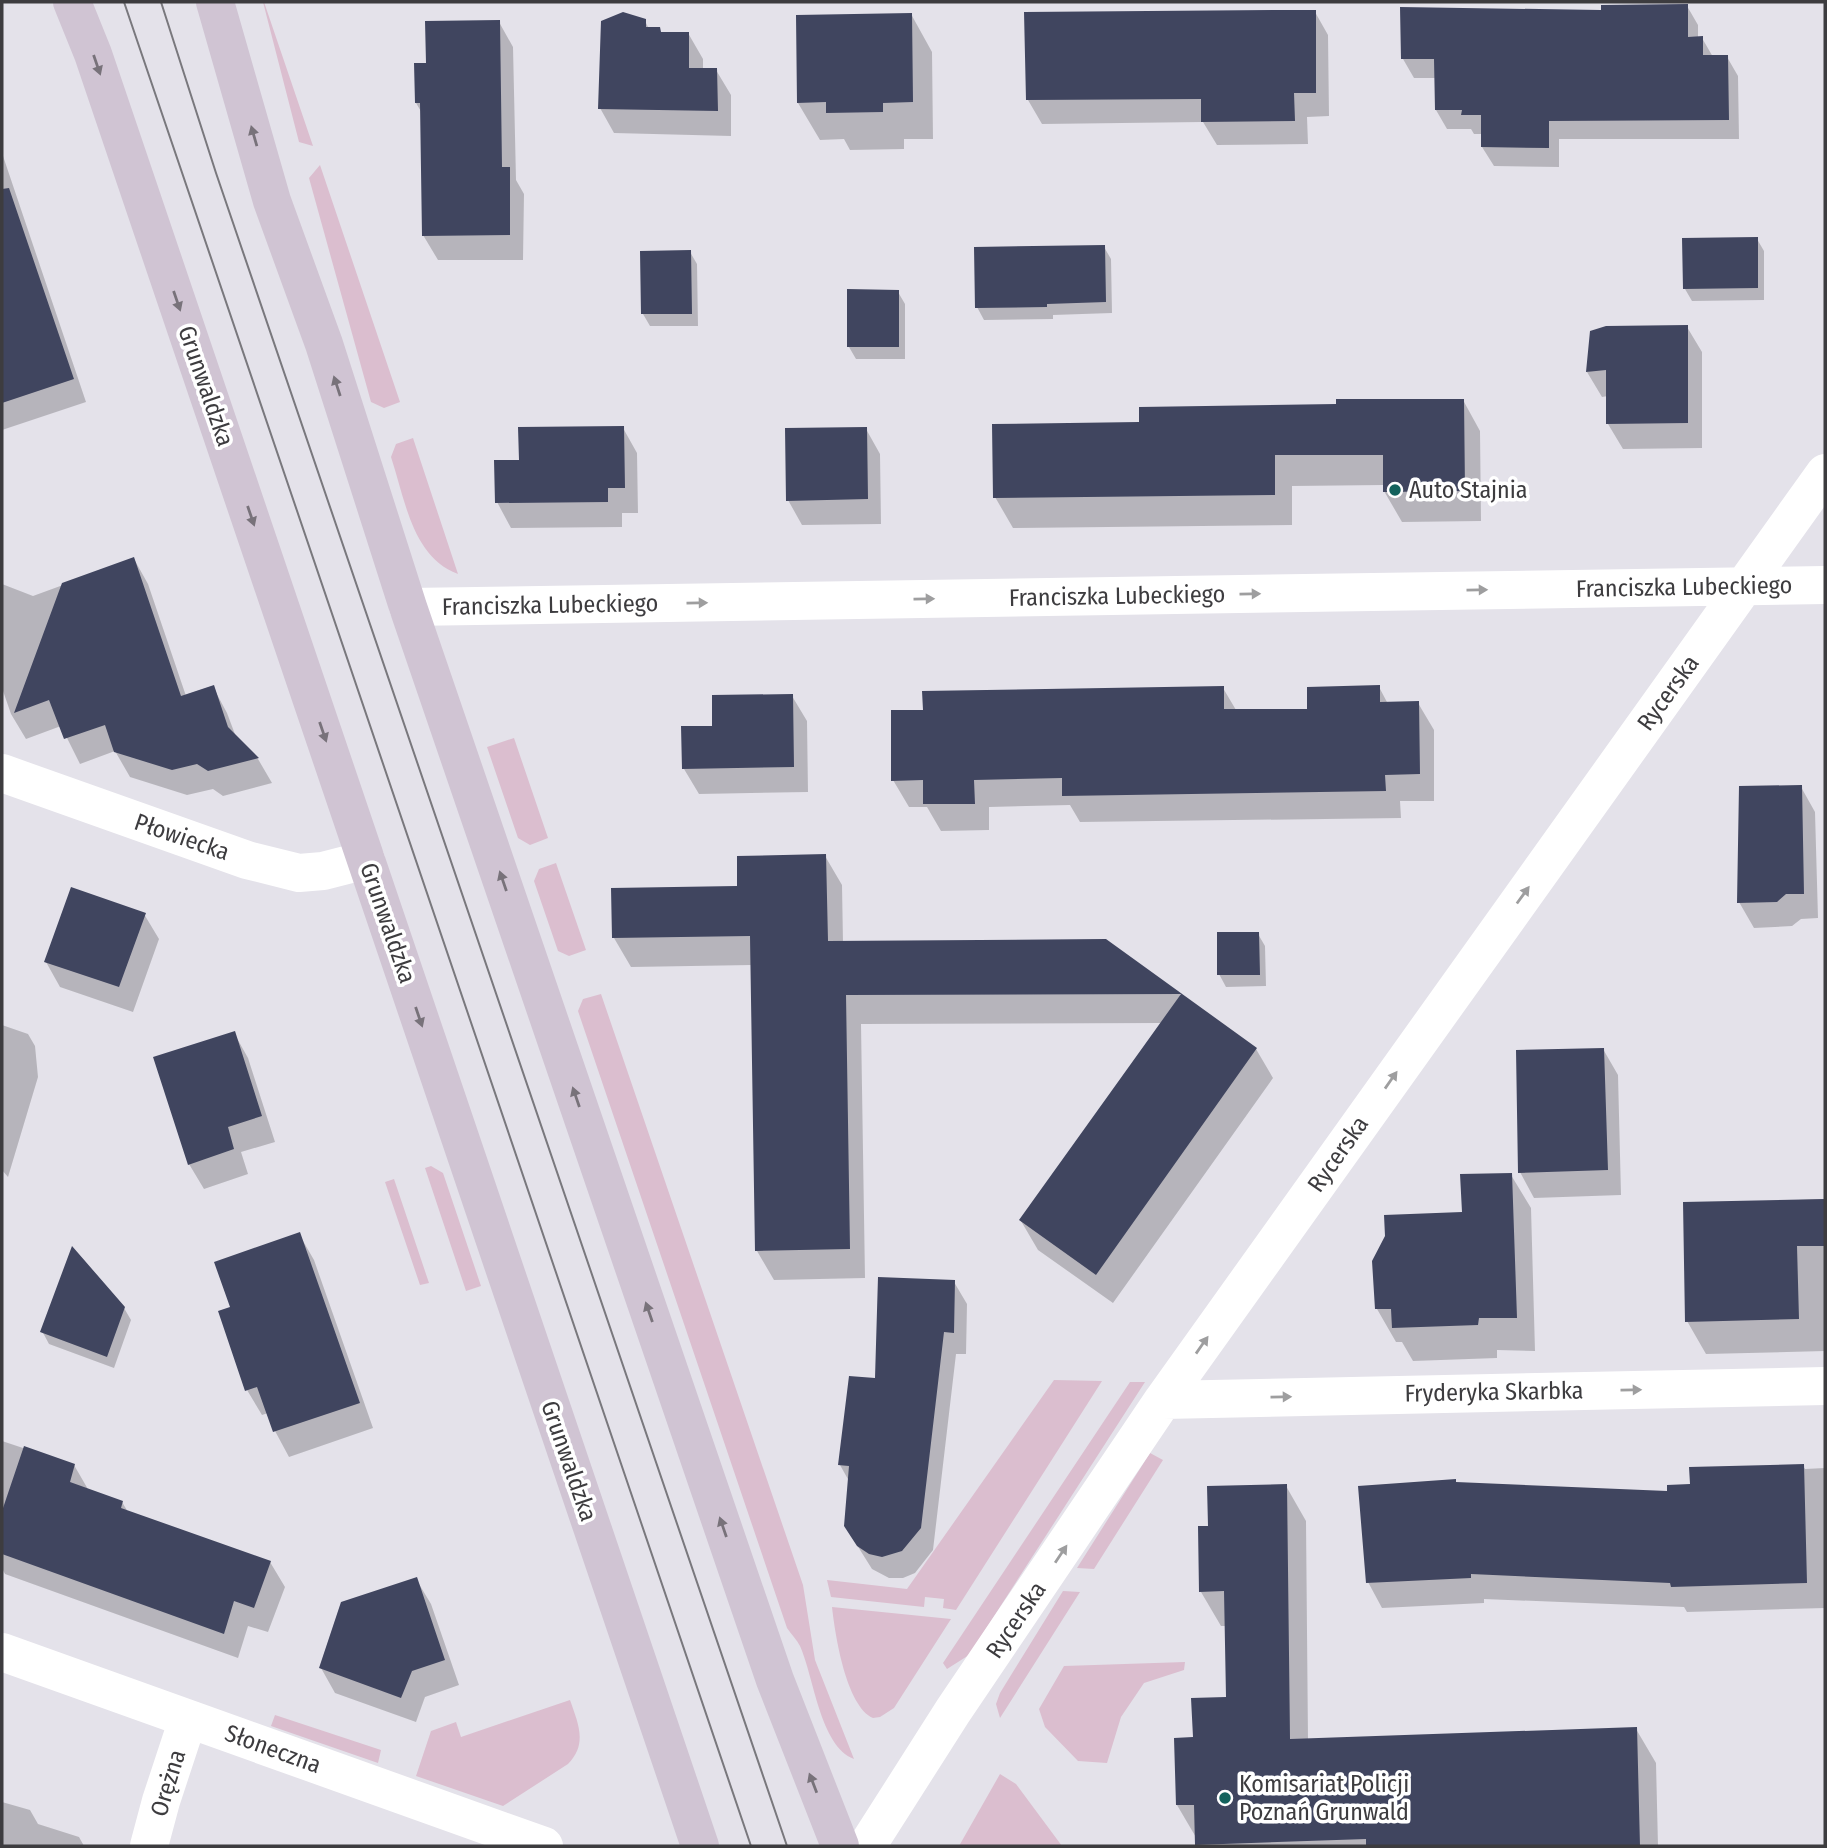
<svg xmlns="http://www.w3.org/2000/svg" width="1827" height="1848" viewBox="0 0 1827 1848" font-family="'Fira Sans Condensed',sans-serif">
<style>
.green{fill:#dbbecf}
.shadow{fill:#0003}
.building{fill:#40455f}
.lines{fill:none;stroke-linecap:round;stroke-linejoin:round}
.street{stroke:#fff;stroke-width:38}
.secondary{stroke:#d0c4d3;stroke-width:38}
.tram{stroke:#79787d;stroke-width:2}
.oneway{fill:#78727a}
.oneway2{fill:#9e9e9f}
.poi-dot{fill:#14625d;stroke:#fff;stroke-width:2.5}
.labels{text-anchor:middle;stroke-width:7;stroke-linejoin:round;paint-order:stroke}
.street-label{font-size:24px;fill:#3d3c3f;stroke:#fff}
.poi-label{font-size:24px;fill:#3d3c3f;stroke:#fff;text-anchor:start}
</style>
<rect width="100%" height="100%" fill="#e4e2ea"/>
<path class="green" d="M263,2H264L313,146L299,142Z
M320,165L400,402L384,408L371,402L309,178Z
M413,438L458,574C412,557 405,499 391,457L396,444Z
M514,738L548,838L530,845L518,838L487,747Z
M556,863L586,950L569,956L558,951L534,881L539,869Z
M601,994L803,1585L815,1660L854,1759C820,1746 814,1677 800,1646C797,1640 791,1634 787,1628L578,1011L583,999Z
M431,1166L443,1173L481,1286L466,1291L425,1168Z
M394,1179L429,1283L420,1285L385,1182Z
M1054,1380L1102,1381L956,1610L943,1608L944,1599L925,1597L924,1607L831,1597L827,1580L907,1589Z
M1130,1382H1145L969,1655L947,1669L943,1663Z
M1150,1453L1163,1460L1094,1569L1077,1568Z
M1063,1591L1080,1592L1000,1718L996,1704L1000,1693Z
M832,1607L951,1619L894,1708L880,1717L873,1718C846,1706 835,1634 832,1607Z
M1185,1662L1184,1670L1144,1683L1121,1717L1107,1763L1078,1761L1045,1727L1039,1709L1064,1666Z
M570,1700C578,1723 588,1744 568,1764L503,1806L416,1776L431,1731L456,1722L461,1737Z
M275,1715L381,1750L378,1763L271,1726Z
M1000,1774L1016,1784L1062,1846H959Z"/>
<path class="shadow" d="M1687,6L1698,25V38H1702L1713,57H1727L1738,76L1739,139H1559V167L1494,166L1482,147V134H1474L1471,129H1447L1436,110V78H1414L1403,59L1603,12Z
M1315,12L1328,35L1329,116L1307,117L1308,144L1217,145L1203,122L1042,124L1028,100Z
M911,14L932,52L933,139H904V149L850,150L844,139L820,140L798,103Z
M645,21L649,29H659L662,34L688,33L703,59V70H716L731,95V136L614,133L600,108Z
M499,22L513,47L516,180L524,194L523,260H438L423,235L422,113L416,103L427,65Z
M2,153L86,402L2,430Z
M1757,239L1764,251V300L1692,301L1685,289Z
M1104,247L1111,259L1112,313L1053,315V319L984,320L977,307Z
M690,252L697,264L698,326H650L643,314Z
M898,292L905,304V359H856L849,347Z
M1687,327L1702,352V448L1623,449L1608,424V396L1602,397L1587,372Z
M1463,400L1480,431L1481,521L1402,522L1384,491V485L1292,486V525L1013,528L995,497L1338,406Z
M623,428L637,453L638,513H622V527L511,528L497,502L520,462Z
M866,429L880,454L881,524L802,525L788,500Z
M134,559L148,584L186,696L213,687L227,713L236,737L258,759L272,783L223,796L213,789L187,795L130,777L115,751L80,764L61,726L26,739L11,714L2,688V584L33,596Z
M1379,687L1388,704L1418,703L1434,730V801H1400L1401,818L1080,822L1070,805L989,807V830L941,831L927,807H909L893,780L924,712L1223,688L1236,710L1309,711Z
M792,696L807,721L808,792L699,794L684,769Z
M1801,787L1815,812L1818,918L1801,919L1792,926L1754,928L1739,902Z
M825,856L842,885L843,943L1105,940L1256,1049L1273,1078L1113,1303L1038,1250L1021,1221L1163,1023L861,1024L865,1278L774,1280L757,1251L752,965L631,967L614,938L739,887Z
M144,914L159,939L133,1012L60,987L46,962Z
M1258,934L1265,946L1266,986L1226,987L1219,974Z
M2,1025L28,1034L35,1046L38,1077L8,1177L2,1170Z
M234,1033L248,1058L275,1142L241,1152L248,1174L204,1189L189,1164Z
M1603,1049L1618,1075L1621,1195L1534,1198L1520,1172Z
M1511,1175L1531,1208L1535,1351L1497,1350V1358L1413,1361L1402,1342H1396L1377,1309L1387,1236L1463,1214Z
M1825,1199V1351L1706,1354L1687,1321L1685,1204Z
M299,1234L314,1260L373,1428L289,1457L275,1431L268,1413L262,1415L247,1390L220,1312L232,1308Z
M954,1282L967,1304L966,1354H956L933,1550L915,1573L903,1578H889L872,1569L845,1526L849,1481L840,1465L876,1380Z
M124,1308L131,1320L114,1368L49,1344L42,1331Z
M2,1441L74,1465L89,1491L122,1502L128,1512L270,1562L285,1587L268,1632L248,1626L238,1658L5,1574L2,1568Z
M1803,1466L1805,1469L1825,1468V1608L1687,1612L1684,1607L1484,1599V1603L1382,1608L1368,1582L1456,1483L1669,1493L1692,1486Z
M1286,1486L1306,1521L1308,1740L1636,1729L1656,1763L1658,1846H1198L1197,1839L1177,1805L1195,1739L1228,1699L1227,1626H1221L1201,1592L1210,1527Z
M416,1579L431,1604L459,1685L425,1697L416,1722L335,1693L321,1668Z
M2,1802L30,1810L38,1824L79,1837L84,1846H2Z"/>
<path class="building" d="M1688,4V37L1703,36V55H1728L1729,120L1549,121V148L1481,147V115H1461L1462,110H1435L1434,59H1401L1400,7L1601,10V5Z
M1286,10H1316V93H1294L1295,121L1201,122V99L1026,100L1024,12Z
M623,12L646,19V27H660L661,32H689V68H717L718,111L598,109L601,21Z
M912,13L913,102L883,103V112L826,113V102L797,103L796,15Z
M500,20L502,167H510V235L422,236L420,103H415L414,63H426L425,21Z
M9,188L74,379L2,403V189Z
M1758,237V288L1683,289L1682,238Z
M1105,245L1106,302L1047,304V307L975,308L974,247Z
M691,250L692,314H641L640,251Z
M847,289L899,290V347H847Z
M1688,325V423L1606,424V370L1586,372L1590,331L1606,326Z
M1336,399H1464L1465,491L1383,492V455H1275V495L993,498L992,424L1139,422V407L1336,404Z
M624,426L625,488H608V502L495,503L494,460H519L518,427Z
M867,427L868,499L786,501L785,428Z
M134,557L181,696L214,685L228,727L259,758L208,771L197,764L172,770L114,752L105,725L64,739L49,700L14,713L62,583Z
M1380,685V702L1419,701L1420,774L1385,775L1386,791L1062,796V778L974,780L975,804H923V780L891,781V710H923L922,691L1224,686V709H1307V687Z
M793,694L794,767L682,769L681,726H712V695Z
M1802,785L1804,894H1786L1777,902L1737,903L1739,786Z
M826,854L828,941L1106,939L1257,1048L1096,1275L1019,1220L1181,994L846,995L850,1249L755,1251L750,936L612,938L611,888L737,886V856Z
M71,887L146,913L119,987L44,962Z
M1217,932H1259L1260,975H1217Z
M235,1031L262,1116L228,1127L234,1149L188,1165L153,1057Z
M1604,1048L1608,1170L1518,1173L1516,1050Z
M1512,1173L1517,1318H1479L1478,1325L1392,1328L1391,1309H1375L1372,1261L1385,1236L1384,1215L1462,1212L1460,1174Z
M1825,1199V1246H1797L1799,1319L1685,1322L1683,1202Z
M300,1232L360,1403L273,1432L257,1387L245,1391L218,1311L230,1307L214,1262Z
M72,1246L125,1307L107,1357L40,1332Z
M878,1277L955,1280L954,1333L944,1332L921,1528L902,1551L882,1557L869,1554L857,1546L844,1526L849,1466L838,1465L849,1376L875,1378Z
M24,1446L75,1464L70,1482L123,1501L121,1508L271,1561L254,1608L234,1601L224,1634L2,1554V1511Z
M1804,1464L1807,1583L1671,1587L1670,1583L1471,1574V1578L1366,1583L1358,1486L1456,1479V1482L1667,1491V1485L1690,1484L1689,1467Z
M1287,1484L1290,1739L1637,1727L1640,1846H1366V1839L1195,1845L1194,1805H1176L1174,1738L1193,1737L1191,1698L1226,1697L1224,1591L1199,1592L1198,1526H1208L1207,1486Z
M417,1577L445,1660L412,1671L401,1698L319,1668L341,1602Z"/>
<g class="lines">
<path class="street" d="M408,607L1825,585
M2,773L247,860L299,873L323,871L366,860
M1163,1400L1825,1386
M2,1652L544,1846
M149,1846L161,1801L188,1719
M867,1846L953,1711L1163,1400L1825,473"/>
<path class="secondary" d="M72,2L93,54L700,1846
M215,2L272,201L324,344L408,607L775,1680L840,1846"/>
<path class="tram" d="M124,2L751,1846
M161,2L216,173L787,1846"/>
</g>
<defs><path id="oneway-solid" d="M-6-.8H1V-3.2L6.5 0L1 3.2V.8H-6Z" transform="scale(1.75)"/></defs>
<g class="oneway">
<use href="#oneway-solid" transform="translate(97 65) rotate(71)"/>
<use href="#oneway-solid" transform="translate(254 136) rotate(-106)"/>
<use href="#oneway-solid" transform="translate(177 301) rotate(71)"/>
<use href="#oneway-solid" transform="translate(337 386) rotate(-108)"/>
<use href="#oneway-solid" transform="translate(251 516) rotate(71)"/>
<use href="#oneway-solid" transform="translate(323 732) rotate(71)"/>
<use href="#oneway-solid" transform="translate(503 881) rotate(-109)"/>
<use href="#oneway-solid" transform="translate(419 1017) rotate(71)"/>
<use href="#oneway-solid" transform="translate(576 1097) rotate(-109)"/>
<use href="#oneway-solid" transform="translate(649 1312) rotate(-109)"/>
<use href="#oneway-solid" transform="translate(723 1527) rotate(-109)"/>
<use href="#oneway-solid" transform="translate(813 1783) rotate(-111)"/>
</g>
<g class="oneway2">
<use href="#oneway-solid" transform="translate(1477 590) rotate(-1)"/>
<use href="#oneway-solid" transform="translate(1250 594) rotate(-1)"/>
<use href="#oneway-solid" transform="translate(924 599) rotate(-1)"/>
<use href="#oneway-solid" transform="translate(697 603) rotate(-1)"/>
<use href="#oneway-solid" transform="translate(1523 895) rotate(-54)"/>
<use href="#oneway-solid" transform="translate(1391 1080) rotate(-55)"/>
<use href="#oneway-solid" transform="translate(1202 1345) rotate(-55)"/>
<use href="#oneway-solid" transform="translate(1631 1390) rotate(-1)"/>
<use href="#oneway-solid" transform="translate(1281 1397) rotate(-1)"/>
<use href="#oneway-solid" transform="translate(1061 1554) rotate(-56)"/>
</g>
<g class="poi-dot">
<circle cx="1395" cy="490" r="7"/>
<circle cx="1225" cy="1798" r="7"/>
</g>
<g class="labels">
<g class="street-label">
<text transform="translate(206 386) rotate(71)" y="8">Grunwaldzka</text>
<text transform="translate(1684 587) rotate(-1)" y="8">Franciszka Lubeckiego</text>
<text transform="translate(1117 596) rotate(-1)" y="8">Franciszka Lubeckiego</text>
<text transform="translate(550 605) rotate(-1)" y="8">Franciszka Lubeckiego</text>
<text transform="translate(1668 693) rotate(-54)" y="8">Rycerska</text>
<text transform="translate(182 837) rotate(19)" y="8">Płowiecka</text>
<text transform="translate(388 923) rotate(71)" y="8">Grunwaldzka</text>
<text transform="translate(1338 1154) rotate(-55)" y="8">Rycerska</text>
<text transform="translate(1494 1392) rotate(-1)" y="8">Fryderyka Skarbka</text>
<text transform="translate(569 1461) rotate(71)" y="8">Grunwaldzka</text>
<text transform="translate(1016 1620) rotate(-56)" y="8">Rycerska</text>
<text transform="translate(273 1749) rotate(20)" y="8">Słoneczna</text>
<text transform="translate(168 1783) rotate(-73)" y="8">Orężna</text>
</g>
<g class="poi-label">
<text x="1409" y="498">Auto Stajnia</text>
<text x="1239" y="1792">Komisariat Policji<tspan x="1239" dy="28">Poznań Grunwald</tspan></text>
</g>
</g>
<rect width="1827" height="1848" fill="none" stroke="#3d3c3f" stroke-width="7"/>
</svg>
